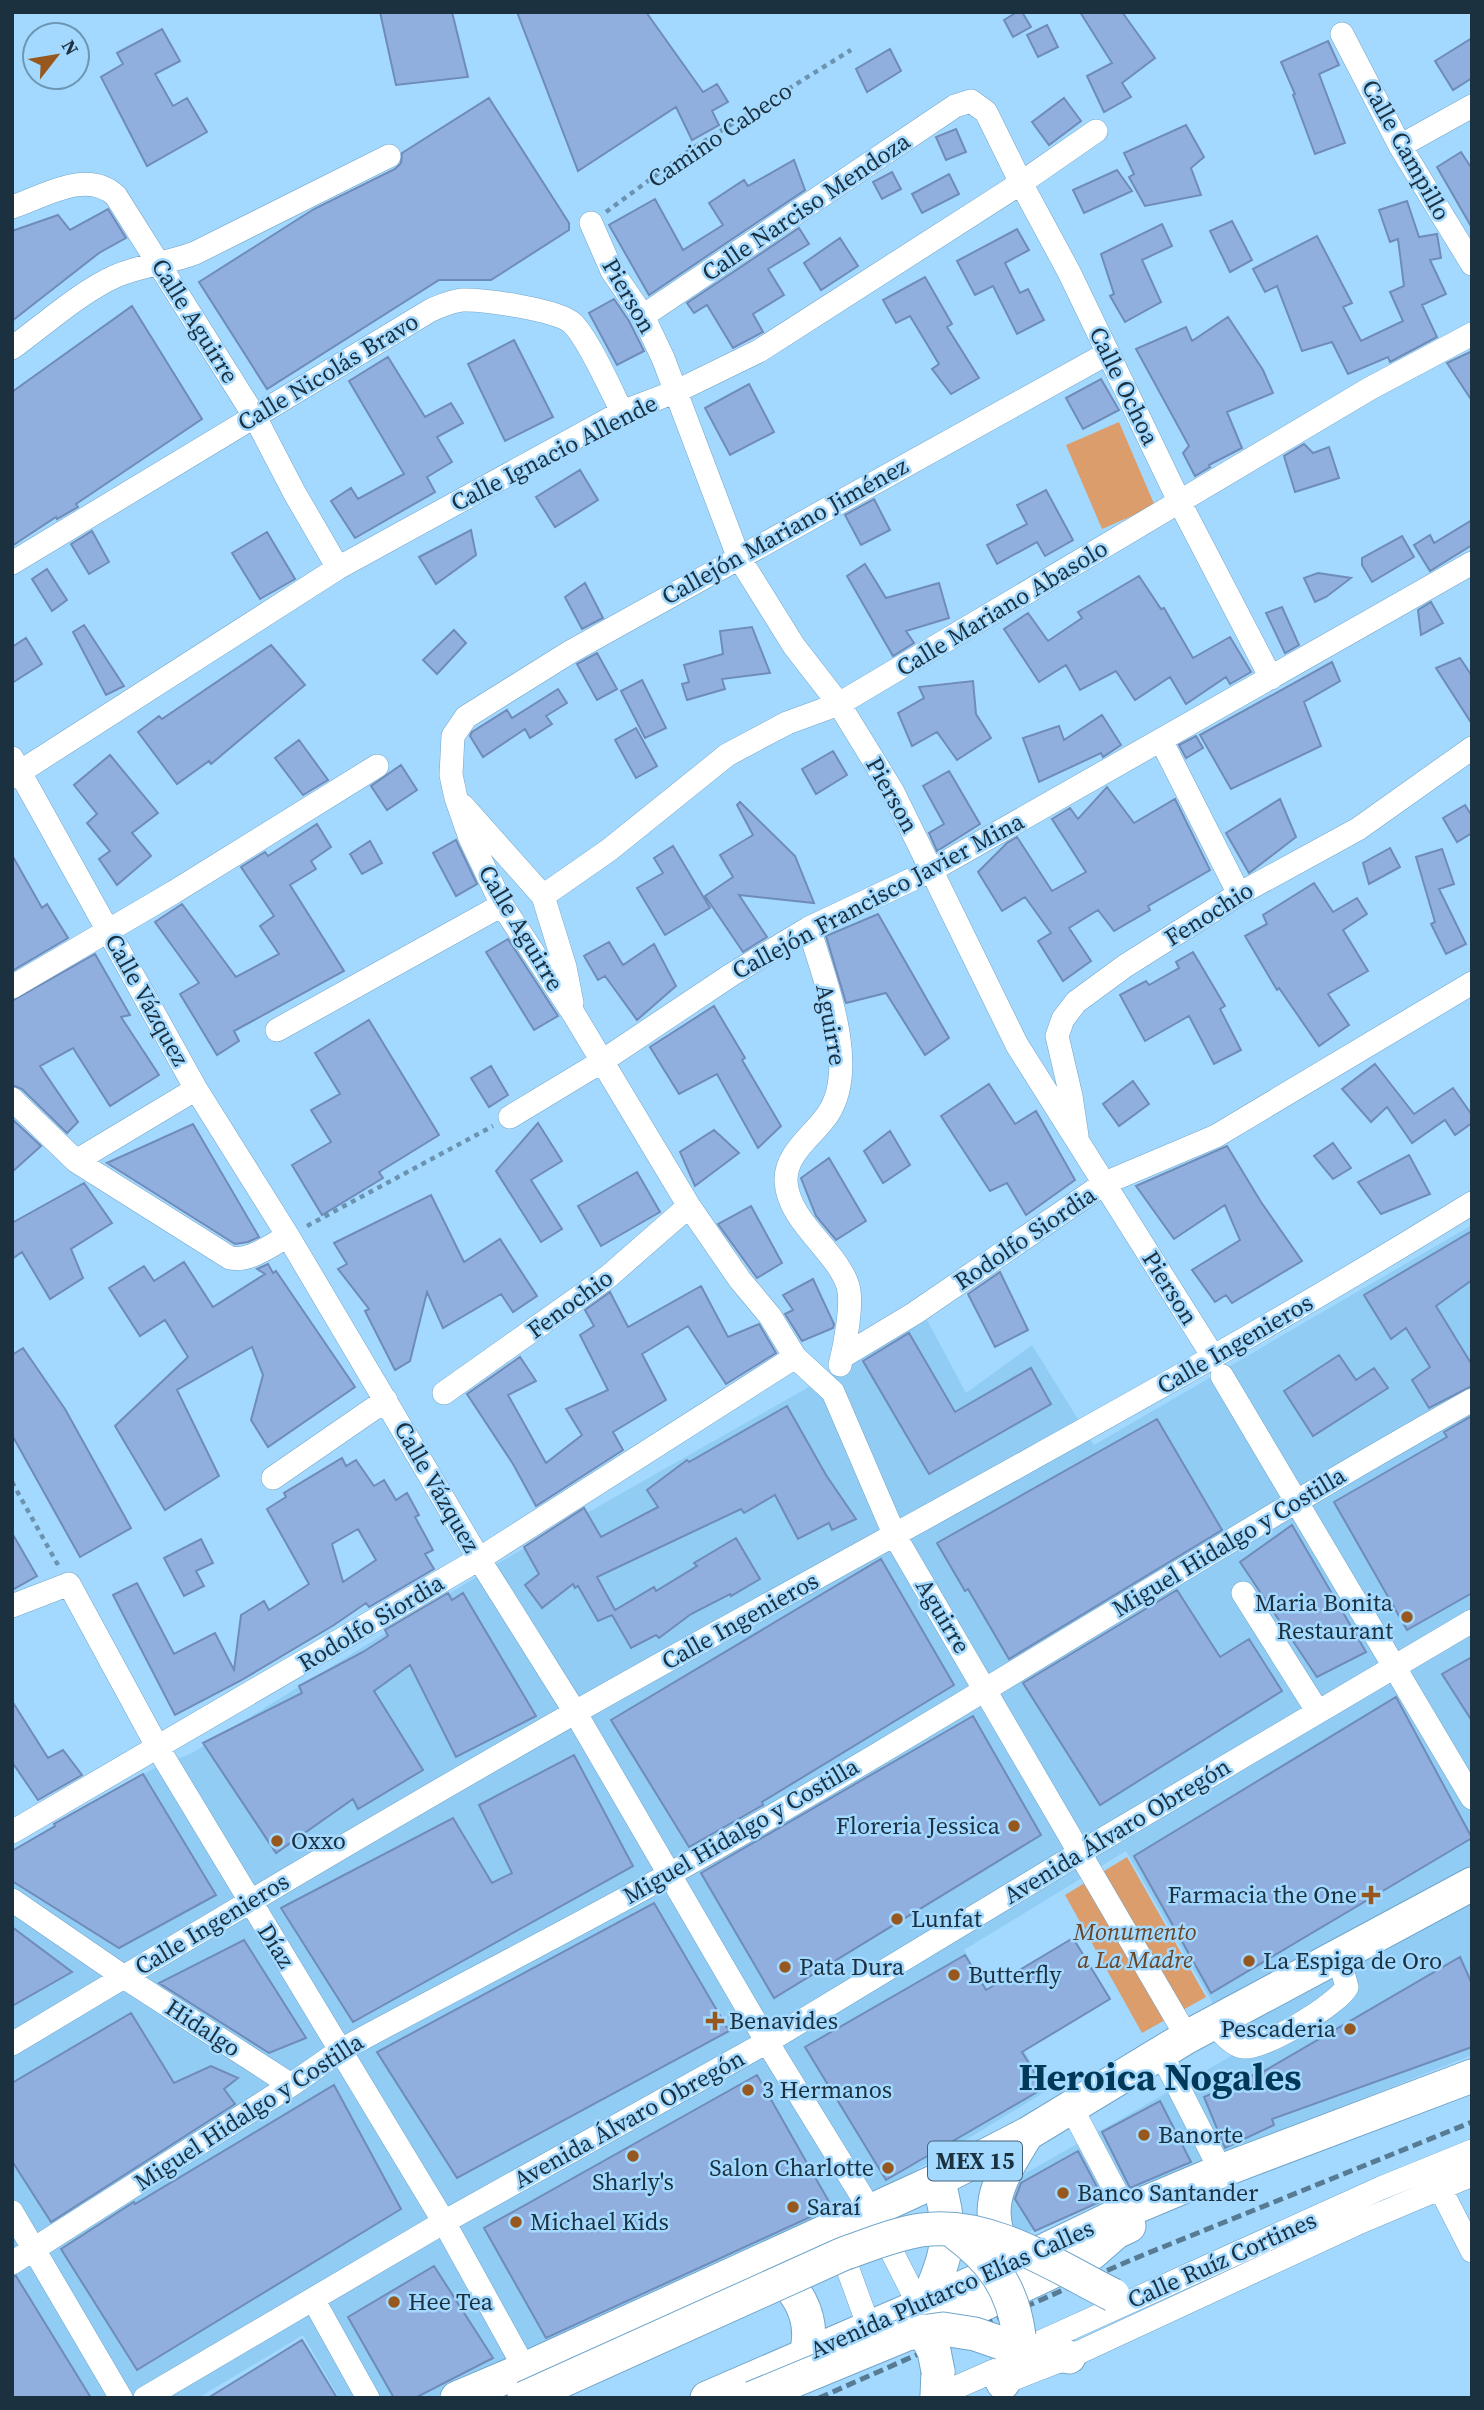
<svg xmlns="http://www.w3.org/2000/svg" width="1484" height="2410" viewBox="0 0 1484 2410" font-family="'Source Serif 4',serif">
<style>
.built{fill:#90ccf4}
.green{fill:#db9d6b}
.building{fill:#91afde;stroke:#6f8cb9;stroke-width:2;fill-rule:evenodd}
.lines{fill:none;stroke-linecap:round;stroke-linejoin:round}
.minor-casing{stroke:#71a5c9;stroke-width:24}
.highway-casing{stroke:#71a5c9;stroke-width:35}
.path{stroke:#6b93af;stroke-width:4.5;stroke-dasharray:5 5;stroke-linecap:butt}
.minor{stroke:#fff;stroke-width:23}
.highway{stroke:#fff;stroke-width:33}
.rail{stroke:#587b94;stroke-width:5;stroke-dasharray:10 5;stroke-linecap:butt}
.highway-bridge-casing{stroke:#71a5c9;stroke-width:35;stroke-linecap:butt}
.highway-bridge{stroke:#fff;stroke-width:33}
.poi-dot{fill:#96581e;stroke:#a4d9ff;stroke-width:2.5}
.labels{text-anchor:middle;stroke-width:5;stroke-linejoin:round;paint-order:stroke}
.shield{fill:#a4d9ff;stroke:#446379;stroke-width:2}
.shield-label{font-size:23px;font-weight:bold;fill:#1b3140}
.street-label{font-size:24px;fill:#1b3140;stroke:#a4d9ff}
.poi-label{font-size:24px;fill:#1b3140;stroke:#a4d9ff;text-anchor:start}
.park-label{font-size:24px;font-style:italic;fill:#6a4525;stroke:#a4d9ff}
.town-label{font-size:38px;font-weight:bold;fill:#003958;stroke:#a4d9ff}
</style>
<rect width="100%" height="100%" fill="#a4d9ff"/>
<path class="built" d="M1472,1225V2055L1023,2234L1006,2220L1004,2196L1026,2173L1240,2051L1126,1851L964,1950L1048,2090L888,2187L554,2345L432,2398H339L303,2335L198,2398H12V1850L153,1769L192,1753L502,1561L927,1320L966,1393L1032,1345L1094,1445Z"/>
<path class="green" d="M1119,422L1155,506L1102,529L1066,445Z
M1127,1857L1206,1997L1142,2033L1065,1895Z"/>
<path class="building" d="M380,12H452L468,77L396,85Z
M517,12H646L703,92L717,84L728,102L712,111L719,125L692,140L676,107L578,171Z
M1017,12H1022L1031,27L1013,37L1004,20Z
M1080,12H1122L1155,58L1122,83L1131,97L1104,112L1087,76L1112,63Z
M1047,25L1058,47L1038,57L1027,35Z
M162,29L180,61L155,74L173,106L187,98L207,132L147,166L101,77L123,64L117,53Z
M1472,38V78L1453,90L1435,61Z
M1328,41L1339,65L1319,74L1345,143L1315,154L1293,95L1295,94L1281,62Z
M890,49L901,71L867,92L856,69Z
M489,98L569,223V230L491,280H439L267,389L199,282L314,209L395,169L401,163L402,153Z
M1064,98L1081,121L1049,145L1032,122Z
M1186,125L1204,157L1191,168L1201,195L1145,206L1129,177L1134,174L1124,153Z
M956,129L966,152L946,160L936,137Z
M1461,152L1472,169V228L1437,167Z
M794,160L805,190L649,295L609,225L655,199L683,250L723,225L709,203L744,180L748,186Z
M1117,170L1132,191L1084,213L1073,190Z
M892,172L901,189L882,199L873,182Z
M949,174L959,194L922,213L912,194Z
M1407,201L1419,237L1437,234L1441,258L1430,260L1446,294L1422,305L1437,337L1390,362L1388,357L1348,374L1332,342L1302,351L1277,286L1265,292L1253,269L1317,236L1352,303L1343,307L1361,341L1403,321L1390,292L1404,286L1398,239L1390,242L1379,210Z
M108,209L126,238L99,253L12,321V231L58,215L70,230Z
M1232,221L1252,260L1230,272L1210,231Z
M1162,224L1172,246L1142,260L1161,302L1125,322L1110,296L1114,294L1101,254Z
M799,228L809,244L768,269L784,295L753,314L763,332L733,348L707,305L694,313L687,303Z
M1017,229L1029,250L1005,263L1020,293L1028,289L1044,320L1017,334L993,286L975,295L957,261Z
M840,238L858,266L821,290L804,263Z
M925,277L952,324L947,327L979,378L951,394L932,369L939,364L910,316L896,323L883,300Z
M614,299L629,321L644,351L617,365L589,313Z
M132,306L202,419L76,504L78,507L57,519L56,517L12,546V392Z
M1228,317L1263,370L1273,393L1227,412L1242,448L1209,465L1210,467L1195,476L1183,453L1189,446L1136,349L1186,327L1192,341Z
M514,340L553,417L505,441L468,364Z
M1472,351V401L1447,363Z
M388,357L425,417L451,403L463,423L437,437L452,462L427,477L435,492L355,538L331,501L351,488L358,499L404,474L349,381Z
M1101,379L1119,410L1083,429L1066,398Z
M749,384L774,432L730,455L705,408Z
M1304,444L1313,453L1329,447L1339,478L1295,492L1284,456Z
M580,470L598,500L555,527L536,497Z
M1046,490L1073,540L1045,556L1037,542L997,564L987,545L1027,524L1017,505Z
M874,499L890,530L861,545L845,515Z
M1472,520V545L1430,571L1414,545L1430,535L1434,543Z
M471,530L476,555L436,584L419,557Z
M92,531L109,562L89,574L71,544Z
M267,532L295,579L260,599L232,553Z
M1402,536L1414,557L1372,582L1362,565V558Z
M865,564L886,598L939,583L949,618L906,631L914,643L893,656L847,576Z
M47,569L67,600L52,611L32,579Z
M1318,573L1351,578L1326,597L1315,602L1304,578Z
M1139,576L1161,609L1164,608L1193,658L1230,637L1251,672L1230,684L1226,677L1186,704L1170,677L1135,700L1116,671L1080,690L1066,665L1039,682L1004,629L1028,613L1048,641L1082,618L1078,612Z
M585,583L603,618L582,629L565,597Z
M1431,602L1443,623L1421,635L1418,610Z
M1282,607L1299,645L1285,653L1266,613Z
M84,625L124,686L106,695L73,632Z
M752,627L770,673L722,679L725,689L687,700L682,684L689,682L684,665L723,654L720,631Z
M454,630L466,643L437,674L423,660Z
M26,638L42,664L12,683V647Z
M271,645L305,685L211,764L209,761L177,784L138,732L159,716L162,719Z
M597,653L617,689L597,700L577,664Z
M1460,658L1472,676V724L1436,668Z
M1332,662L1340,681L1304,702L1321,746L1231,789L1200,735Z
M642,680L666,728L645,738L621,691Z
M973,681L976,714L991,738L957,760L937,732L912,746L898,713L924,698L919,687Z
M558,689L567,703L546,716L552,724L530,738L525,729L483,757L470,736L472,732L507,710L512,718Z
M1102,715L1121,745L1103,757L1101,753L1039,782L1023,738L1059,726L1064,740Z
M636,728L657,766L636,778L615,740Z
M1196,736L1203,748L1186,758L1179,745Z
M299,740L328,780L303,795L275,758Z
M833,751L847,775L816,794L802,769Z
M110,755L158,813L132,833L151,856L117,885L99,859L110,851L87,823L97,814L74,785Z
M401,765L417,790L387,810L371,786Z
M949,771L980,824L937,851L929,833L944,824L923,786Z
M1107,787L1134,823L1175,799L1210,870L1148,906L1150,910L1114,931L1098,910L1069,928L1091,961L1063,981L1038,941L1051,933L1025,897L1002,911L978,872L1007,843L1017,837L1052,891L1086,872L1052,819L1070,808L1078,819Z
M1280,799L1296,837L1249,873L1226,833Z
M740,802L795,856L814,903L739,895L767,937L743,952L705,896L733,877L720,855L753,835L737,805Z
M1465,805L1472,816V833L1457,842L1443,818Z
M317,824L331,847L311,861L316,869L290,885L344,971L234,1031L239,1041L217,1055L180,994L199,983L155,922L182,904L236,977L279,954L260,926L274,916L241,867L265,852L268,856Z
M456,840L477,884L456,896L433,853Z
M370,841L382,863L362,874L350,854Z
M673,846L710,908L665,935L637,888L663,873L654,858Z
M1390,848L1400,867L1369,884L1363,863Z
M1442,849L1454,884L1439,889L1466,944L1446,954L1431,924L1435,922L1416,857Z
M12,855L42,908L47,904L68,938L12,971Z
M1314,883L1333,912L1357,898L1367,914L1343,930L1368,971L1328,994L1349,1025L1319,1046L1279,988L1277,990L1245,936L1267,924L1263,915Z
M878,914L949,1038L925,1055L886,993L846,1003L826,936Z
M508,939L558,1016L534,1030L486,952Z
M609,942L623,965L654,944L676,986L637,1020L605,976L598,980L584,956Z
M1193,952L1225,1006L1220,1009L1241,1050L1214,1064L1189,1016L1145,1041L1120,995L1146,981L1149,985L1179,968L1176,962Z
M95,954L130,1015L121,1017L159,1075L110,1106L73,1048L40,1066L78,1122L67,1133L22,1089L12,1085V1001Z
M714,1006L745,1058L742,1060L781,1126L758,1148L717,1074L679,1094L650,1047Z
M369,1020L439,1135L379,1172L383,1178L322,1215L292,1165L331,1142L311,1110L340,1094L315,1053Z
M1375,1064L1414,1114L1453,1088L1472,1115V1123L1455,1135L1445,1120L1412,1143L1387,1107L1371,1122L1342,1089Z
M491,1066L508,1095L489,1107L471,1078Z
M1133,1081L1149,1104L1119,1126L1103,1104Z
M989,1084L1015,1124L1036,1111L1075,1180L1026,1215L1007,1183L990,1191L941,1116Z
M12,1119L41,1146L12,1172Z
M538,1123L562,1161L531,1180L562,1229L541,1242L496,1171Z
M193,1124L259,1237L248,1242L235,1244L107,1163Z
M714,1130L739,1153L695,1186L680,1152Z
M890,1131L910,1165L883,1183L864,1151Z
M1333,1143L1351,1168L1333,1179L1314,1156Z
M1227,1146L1261,1202L1302,1261L1232,1303L1226,1295L1215,1302L1192,1270L1240,1240L1225,1205L1174,1239L1136,1186Z
M1409,1155L1430,1194L1381,1214L1358,1182Z
M829,1158L866,1221L836,1240L816,1216L801,1178Z
M637,1172L660,1212L601,1246L578,1206Z
M84,1183L112,1223L71,1249L83,1278L50,1299L22,1252L12,1259V1223Z
M431,1195L464,1262L500,1239L537,1296L513,1312L501,1294L443,1328L427,1292L410,1361L395,1370L365,1311L369,1309L338,1269L347,1264L334,1243Z
M751,1206L782,1263L757,1278L718,1224Z
M1472,1231V1280L1436,1306L1472,1365V1386L1429,1408L1412,1380L1430,1367L1406,1328L1391,1339L1364,1295Z
M184,1262L213,1307L265,1274L257,1269L268,1264L273,1273L276,1271L355,1387L268,1447L251,1420L263,1375L252,1347L177,1390L219,1476L165,1510L115,1426L188,1357L165,1320L140,1336L109,1288L144,1266L154,1281Z
M1000,1272L1028,1330L995,1347L968,1294Z
M813,1279L834,1324L833,1328L802,1341L785,1314L793,1310L783,1295Z
M701,1286L728,1337L759,1324L776,1353L726,1384L688,1326L642,1354L666,1400L613,1432L623,1450L536,1506L513,1464L467,1394L520,1357L536,1381L508,1395L546,1463L582,1435L566,1409L608,1390L580,1335L594,1326L585,1310L610,1292L628,1327Z
M909,1333L955,1412L1031,1368L1051,1404L929,1474L863,1361Z
M23,1348L65,1409L131,1528L80,1557L12,1435V1355Z
M1339,1355L1356,1380L1374,1368L1388,1388L1313,1436L1284,1391Z
M787,1406L826,1475L856,1519L832,1530L829,1523L798,1539L775,1495L744,1513L741,1509L597,1577L615,1610L654,1587L656,1591L697,1566L694,1563L736,1538L760,1579L731,1596L730,1594L691,1614L659,1638L656,1635L631,1648L612,1615L598,1621L578,1586L575,1588L573,1584L542,1608L525,1585L539,1574L524,1547L584,1508L601,1537L658,1507L647,1490L687,1460L689,1462Z
M1472,1416V1593L1407,1630L1334,1502L1447,1437L1444,1432Z
M1157,1419L1222,1530L1009,1659L968,1589L965,1591L937,1543Z
M342,1458L346,1466L356,1460L374,1486L384,1480L396,1500L407,1493L419,1515L415,1517L433,1550L425,1554L434,1569L369,1607L366,1603L334,1625L240,1681L175,1715L113,1595L137,1583L174,1654L215,1633L234,1670L241,1615L264,1601L269,1610L309,1584L267,1509L286,1497L284,1493ZM358,1529L376,1560L343,1582L332,1544Z
M1292,1525L1366,1652L1317,1677L1240,1562Z
M12,1533L37,1576L12,1590Z
M201,1539L213,1563L196,1571L204,1586L184,1596L164,1558Z
M881,1559L954,1685L762,1802L763,1805L689,1847L611,1720Z
M1177,1590L1220,1657L1249,1639L1282,1691L1100,1805L1023,1683Z
M448,1593L452,1600L463,1593L536,1716L456,1757L410,1665L374,1691L423,1770L358,1809L353,1799L276,1853L203,1743L302,1693L299,1686L363,1652L388,1636L385,1630Z
M1472,1657V1721L1442,1674Z
M1396,1697L1472,1838L1211,1993L1134,1856Z
M12,1701L48,1758L63,1750L82,1775L38,1800L12,1762Z
M973,1716L1041,1835L774,1998L701,1873Z
M574,1755L633,1866L353,2022L281,1908L453,1818L492,1883L512,1873L479,1805Z
M143,1774L216,1895L119,1948L12,1881V1851L55,1826L54,1824Z
M654,1903L729,2031L457,2178L377,2052Z
M12,1927L72,1972L12,2006Z
M1073,1938L1110,1999L1022,2052L1044,2088L886,2180L805,2047L965,1955L986,1990Z
M244,1940L306,2038L269,2053L159,1983Z
M1460,1957L1472,1984V2047L1272,2119L1274,2125L1225,2148L1204,2097L1253,2075L1254,2077Z
M131,2013L174,2083L211,2066L238,2078L224,2089L235,2104L51,2222L12,2161V2083Z
M757,2075L832,2207L546,2338L484,2228Z
M334,2085L401,2209L137,2370L61,2249L134,2202L135,2204Z
M1160,2101L1191,2162L1130,2188L1102,2132Z
M1078,2151L1104,2200L1035,2231L1015,2199L1021,2183Z
M434,2266L493,2358L415,2398H394L348,2317Z
M16,2276L91,2398H12V2277Z
M302,2340L337,2398H208Z"/>
<g class="lines">
<defs>
<path id="minor" d="M1342,34L1400,146L1472,264
M1400,146L1472,106
M12,207C43,197 87,168 116,196L255,417L294,492L338,568
M591,223L612,271L643,316L663,358L738,556L794,646L839,704L893,792L1017,1045L1214,1358
M643,316L955,106L971,101L986,112L1021,183L1069,272L1180,503L1271,678
M12,348C44,325 80,292 116,276C142,265 169,263 195,253L389,156
M1108,353L570,652L466,717L453,736L451,775L456,798L470,838L502,905L575,1016L689,1206L740,1280L770,1316L795,1357L833,1392L895,1536L1187,2037
M12,563L431,310C441,306 451,301 462,300C482,299 559,310 572,323C588,338 611,390 622,412
M1161,740L1239,894
M12,758L196,1089L288,1236L479,1559L575,1712L767,2042L871,2211L919,2305
M12,777L338,568L622,412L677,391L759,351L1021,183L1096,131
M463,806L543,896L565,967L572,1003
M543,896L609,850L727,755L787,723L839,704L1369,389L1472,334
M809,928C824,979 860,1066 828,1114C814,1135 785,1153 786,1181C788,1222 836,1249 848,1286C853,1304 845,1346 840,1365
M12,987L174,892L377,766
M277,1030L502,905
M12,1099L76,1161L230,1258C250,1262 271,1245 288,1236
M510,1117L601,1062L731,975L809,928L932,870L1472,563
M1077,1136L1071,1096L1057,1036L1063,1019L1076,1002L1125,966L1239,894L1358,829L1472,748
M76,1161L196,1089
M842,1357L915,1313L1105,1183L1216,1136L1472,983
M1222,1376L1472,1798
M444,1393L609,1276L689,1206
M273,1478L386,1400
M1243,1593L1318,1712
M12,1606L69,1584L158,1748L444,2222L525,2369
M12,1832L479,1559L795,1357
M12,1900L124,1977L291,2085
M1213,2023C1221,2031 1231,2045 1243,2047C1263,2050 1338,2004 1347,1987L1338,1955
M12,2044C198,1932 385,1820 574,1713C873,1543 1179,1385 1472,1203
M1161,2053L1221,2171
M1071,2107L1126,2211
M1440,2188L1472,2251
M12,2212L121,2398
M838,2242L869,2327
M12,2263L291,2085L341,2050C450,1991 562,1934 670,1874C942,1723 1201,1552 1472,1400
M313,2299L368,2398
M997,2382L1003,2383L1069,2357L1356,2224L1472,2175
M145,2398L444,2222L767,2042L1081,1852L1472,1621
M932,2398L998,2369L1021,2351L1036,2344L1381,2188L1472,2151"/>
<path id="highway" d="M1012,2263C977,2212 999,2180 1027,2134
M760,2267C796,2280 816,2317 806,2354
M927,2302C948,2252 954,2234 938,2180
M920,2334L1092,2253L1116,2232L1129,2226
M1001,2343L1021,2351L1069,2357
M1003,2383L1021,2351L1019,2336
M937,2396L938,2371
M457,2398L525,2369L938,2180L1027,2134L1187,2037L1472,1884
M707,2398L1014,2265L1126,2211L1221,2171L1472,2076"/>
</defs>
<use href="#minor" class="minor-casing"/>
<use href="#highway" class="highway-casing"/>
<path class="path" d="M606,212L690,150L851,50
M307,1226L493,1126
M12,1482L58,1565"/>
<use href="#minor" class="minor"/>
<use href="#highway" class="highway"/>
<path class="rail" d="M819,2398L1131,2260L1472,2122"/>
<defs>
<path id="highway-bridge" d="M954,2232C992,2260 1013,2288 1019,2336
M924,2331L934,2351L938,2371
M524,2398L843,2254C869,2245 895,2234 921,2230C989,2220 1055,2266 1113,2295
M752,2398L907,2334L943,2329L975,2334L1001,2343"/>
</defs>
<use href="#highway-bridge" class="highway-bridge-casing"/>
<use href="#highway-bridge" class="highway-bridge"/>
</g>
<g class="poi-dot">
<circle cx="1407" cy="1617" r="7"/>
<circle cx="1014" cy="1826" r="7"/>
<circle cx="277" cy="1841" r="7"/>
<path d="M1367.5 1884.5h7v7h7v7h-7v7h-7v-7h-7v-7h7z"/>
<circle cx="897" cy="1919" r="7"/>
<circle cx="1249" cy="1961" r="7"/>
<circle cx="785" cy="1967" r="7"/>
<circle cx="954" cy="1975" r="7"/>
<path d="M711.5 2010.5h7v7h7v7h-7v7h-7v-7h-7v-7h7z"/>
<circle cx="1350" cy="2029" r="7"/>
<circle cx="748" cy="2090" r="7"/>
<circle cx="1144" cy="2135" r="7"/>
<circle cx="633" cy="2156" r="7"/>
<circle cx="888" cy="2168" r="7"/>
<circle cx="1063" cy="2193" r="7"/>
<circle cx="793" cy="2207" r="7"/>
<circle cx="516" cy="2222" r="7"/>
<circle cx="394" cy="2302" r="7"/>
</g>
<g class="labels">
<rect class="shield" x="928" y="2141.5" width="94" height="39" rx="5"/>
<g class="shield-label">
<text x="975" y="2169">MEX 15</text>
</g>
<g class="street-label">
<text transform="translate(720 135) rotate(-34)" y="8">Camino Cabeco</text>
<text transform="translate(1406 150) rotate(61)" y="8">Calle Campillo</text>
<text transform="translate(806 207) rotate(-34)" y="8">Calle Narciso Mendoza</text>
<text transform="translate(629 296) rotate(60)" y="8">Pierson</text>
<text transform="translate(195 321) rotate(58)" y="8">Calle Aguirre</text>
<text transform="translate(328 372) rotate(-31)" y="8">Calle Nicolás Bravo</text>
<text transform="translate(1124 386) rotate(64)" y="8">Calle Ochoa</text>
<text transform="translate(554 453) rotate(-27)" y="8">Calle Ignacio Allende</text>
<text transform="translate(785 531) rotate(-29)" y="8">Callejón Mariano Jiménez</text>
<text transform="translate(1002 608) rotate(-31)" y="8">Calle Mariano Abasolo</text>
<text transform="translate(892 795) rotate(61)" y="8">Pierson</text>
<text transform="translate(878 896) rotate(-28)" y="8">Callejón Francisco Javier Mina</text>
<text transform="translate(1209 914) rotate(-32)" y="8">Fenochio</text>
<text transform="translate(521 928) rotate(59)" y="8">Calle Aguirre</text>
<text transform="translate(147 1000) rotate(61)" y="8">Calle Vázquez</text>
<text transform="translate(831 1025) rotate(80)" y="8">Aguirre</text>
<text transform="translate(1025 1238) rotate(-34)" y="8">Rodolfo Siordia</text>
<text transform="translate(1170 1288) rotate(58)" y="8">Pierson</text>
<text transform="translate(570 1304) rotate(-36)" y="8">Fenochio</text>
<text transform="translate(1235 1344) rotate(-30)" y="8">Calle Ingenieros</text>
<text transform="translate(437 1487) rotate(60)" y="8">Calle Vázquez</text>
<text transform="translate(1229 1542) rotate(-31)" y="8">Miguel Hidalgo y Costilla</text>
<text transform="translate(943 1616) rotate(59)" y="8">Aguirre</text>
<text transform="translate(740 1621) rotate(-29)" y="8">Calle Ingenieros</text>
<text transform="translate(371 1623) rotate(-31)" y="8">Rodolfo Siordia</text>
<text transform="translate(741 1831) rotate(-30)" y="8">Miguel Hidalgo y Costilla</text>
<text transform="translate(1117 1831) rotate(-31)" y="8">Avenida Álvaro Obregón</text>
<text transform="translate(212 1924) rotate(-31)" y="8">Calle Ingenieros</text>
<text transform="translate(276 1946) rotate(58)" y="8">Díaz</text>
<text transform="translate(203 2028) rotate(33)" y="8">Hidalgo</text>
<text transform="translate(249 2112) rotate(-33)" y="8">Miguel Hidalgo y Costilla</text>
<text transform="translate(629 2119) rotate(-29)" y="8">Avenida Álvaro Obregón</text>
<text transform="translate(1222 2260) rotate(-24)" y="8">Calle Ruíz Cortines</text>
<text transform="translate(952 2289) rotate(-24)" y="8">Avenida Plutarco Elías Calles</text>
</g>
<g class="poi-label">
<text x="1393" y="1611" text-anchor="end">Maria Bonita<tspan x="1393" dy="28">Restaurant</tspan></text>
<text x="1000" y="1834" text-anchor="end">Floreria Jessica</text>
<text x="291" y="1849">Oxxo</text>
<text x="1357" y="1903" text-anchor="end">Farmacia the One</text>
<text x="911" y="1927">Lunfat</text>
<text x="1263" y="1969">La Espiga de Oro</text>
<text x="799" y="1975">Pata Dura</text>
<text x="968" y="1983">Butterfly</text>
<text x="729" y="2029">Benavides</text>
<text x="1336" y="2037" text-anchor="end">Pescaderia</text>
<text x="762" y="2098">3 Hermanos</text>
<text x="1158" y="2143">Banorte</text>
<text x="874" y="2176" text-anchor="end">Salon Charlotte</text>
<text x="633" y="2190" text-anchor="middle">Sharly's</text>
<text x="1077" y="2201">Banco Santander</text>
<text x="807" y="2215">Saraí</text>
<text x="530" y="2230">Michael Kids</text>
<text x="408" y="2310">Hee Tea</text>
</g>
<g class="park-label">
<text x="1135" y="1940">Monumento<tspan x="1135" dy="28">a La Madre</tspan></text>
</g>
<g class="town-label">
<text x="1160" y="2090">Heroica Nogales</text>
</g>
</g>
<rect width="1484" height="2410" fill="none" stroke="#1b3140" stroke-width="28"/>
<g transform="translate(56 56) rotate(59)"><circle r="33" fill="#a4d9ff" stroke="#6d96b3" stroke-width="2"/>
<path d="M0-5L12 26L0 18L-12 26Z" fill="#96581e"/>
<text y="-10" font-size="19" font-weight="bold" text-anchor="middle" fill="#1b3140">N</text>
</g>
</svg>
